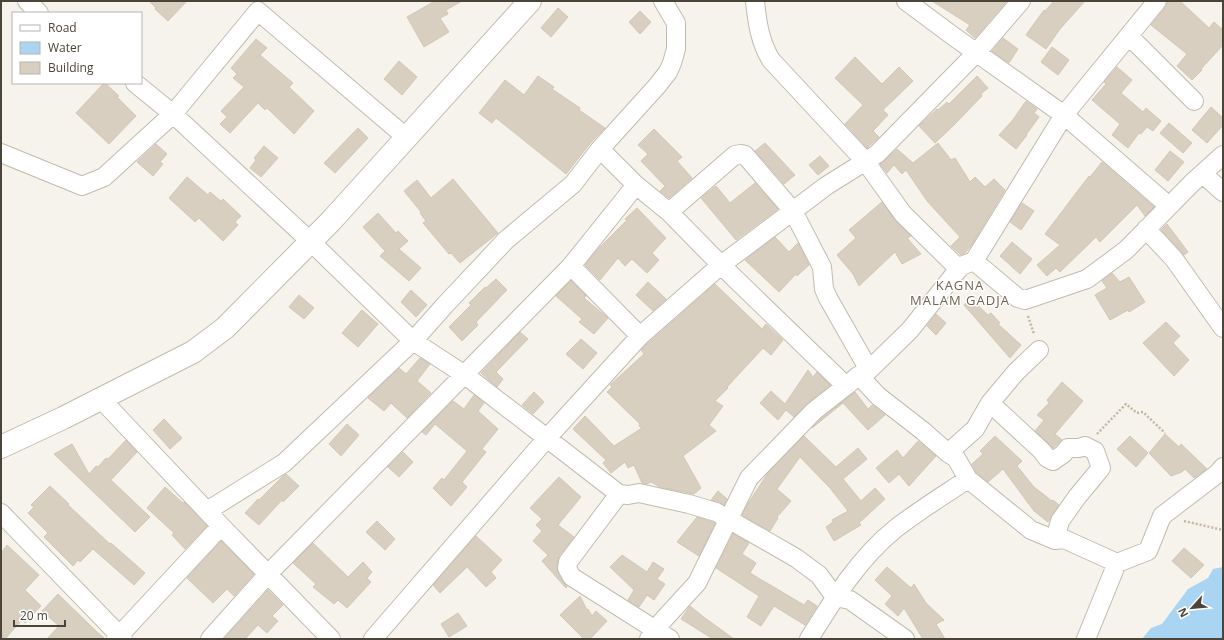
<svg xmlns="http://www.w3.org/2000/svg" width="1224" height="640" viewBox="0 0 1224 640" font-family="'Open Sans',sans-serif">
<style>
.water{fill:#a9d4f2}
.building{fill:#d8cfc1;stroke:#d3c7b4}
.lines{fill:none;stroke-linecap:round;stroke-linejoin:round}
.minor-casing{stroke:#c2bbae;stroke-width:20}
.tertiary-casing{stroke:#c2bbae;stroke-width:24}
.path{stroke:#c4b79f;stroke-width:2.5;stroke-dasharray:2 2;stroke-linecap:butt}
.minor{stroke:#fff;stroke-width:18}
.tertiary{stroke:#fff;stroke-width:22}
.labels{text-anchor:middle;stroke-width:3;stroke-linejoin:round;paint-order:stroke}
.quarter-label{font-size:13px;letter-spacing:1px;fill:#6e6250;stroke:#fff}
</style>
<rect width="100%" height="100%" fill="#f6f3ec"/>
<path class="water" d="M1223,567V639H1142L1151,628L1162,624L1188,589L1208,578L1213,569Z"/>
<path class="building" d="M149,1H187L168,21L155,9L156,8Z
M435,1H462L446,10L448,14L440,18L449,32L424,47L407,17Z
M932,1H1007L975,38L966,30L970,25Z
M1054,1H1085L1060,29L1046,49L1026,35L1044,10L1045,11Z
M1168,1H1180L1209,28L1214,22L1223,30V45L1201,69L1202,70L1192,80L1177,66L1187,54L1151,25L1165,8Z
M558,8L568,17L551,37L541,28Z
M640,11L651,22L640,34L629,22Z
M1003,38L1018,49L1009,63L992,51Z
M256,39L267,48L260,55L293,83L289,87L314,111L294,134L267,108L265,110L258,103L230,133L220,124L227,117L221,111L244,87L233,78L237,74L231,68Z
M1052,47L1069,60L1058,75L1041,62Z
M855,57L882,84L899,67L913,81L883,110L888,115L873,131L879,137L867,148L845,124L863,105L835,78Z
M399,61L417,77L402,95L384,79Z
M1117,67L1132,80L1121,93L1143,112L1146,108L1161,121L1153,131L1147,127L1141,134L1139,133L1128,148L1112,135L1120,124L1092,100L1106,84L1104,82Z
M538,76L554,87L552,89L580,108L579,110L605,128L592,141L566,174L496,118L492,123L479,113L505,80L524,95Z
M977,76L988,88L981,94L982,96L953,126L935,143L919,126L937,109L938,110L947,102L949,104Z
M104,83H105L119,96L117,97L136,116L109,144L76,113Z
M1026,101L1037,109L1034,113L1039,117L1026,135H1027L1016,149L999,135L1012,121Z
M1211,107L1223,118V125L1207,143L1192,130Z
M1169,123L1192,143L1183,153L1160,133Z
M358,128L368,138L335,173L324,163Z
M654,129L682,157L677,161L692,178L669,198L660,191L665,186L641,161L648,154L638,145Z
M765,143L795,175L784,184L755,151Z
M938,143L951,160L955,158L970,182L975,177L985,187L994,179L1005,190L971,246L965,253L961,255L951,246L960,237L927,201L906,170L902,174L894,165L887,173L880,164L897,149L913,163Z
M156,144L167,154L160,162L163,164L153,176L137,162Z
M264,146L278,158L261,177L250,168L256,160L254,158Z
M1170,151L1184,162L1168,181L1155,170Z
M820,156L829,166L818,175L809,165Z
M1102,162L1154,207L1145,216L1137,205L1100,242L1096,237L1060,272L1056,268L1047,276L1037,265L1060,245L1045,234L1089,176L1090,177Z
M187,177L208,195L210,192L221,201L223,199L241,216L235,222L238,225L223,241L199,218L195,222L169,198Z
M453,179L498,233L460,263L451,253L449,254L423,223L426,221L420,213L421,212L404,191L417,180L431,198Z
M755,183L778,209L736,240L701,198L716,186L730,203Z
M882,202L896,221L911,236L907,238L921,254L902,264L895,252L859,286L853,274L837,255L856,238L849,230Z
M1022,203L1034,211L1021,230L1010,222Z
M637,208L666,238L652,253L659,260L647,273L632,259L625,266L618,258L600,280L585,265L599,248L627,220L625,219Z
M378,213L396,233L398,231L408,241L399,249L421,268L409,281L380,256L385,251L363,227Z
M1167,224L1188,252L1184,255L1161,230Z
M775,237L789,252L798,243L809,265L797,276L796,274L779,292L745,260Z
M1012,242L1032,259L1020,274L1000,256Z
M1112,273L1120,282L1129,277L1145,302L1129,312L1128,310L1110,320L1095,295L1107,288L1102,281Z
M496,279L507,290L476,322L478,325L462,341L449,327L471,305L469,303L485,287L486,288Z
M571,281L586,296L584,298L608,318L594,334L579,322L582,319L556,296Z
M648,282L666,299L653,311L636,295Z
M715,284L762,329L766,324L783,340L771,355L763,348L727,387L728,388L715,401L723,406L709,425L716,431L683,456L701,488L694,494L660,487L651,482L647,484L642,483L634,465L628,468L625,462L611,473L603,463L606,460L573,429L585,416L614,446L642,428L639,426L640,424L607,392L612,387L610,385L644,354L641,350L647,344Z
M411,290L427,305L416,317L401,302Z
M299,295L314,308L304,319L289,307Z
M971,299L988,315L991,313L1000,323L998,324L1021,345L1010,358L964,305Z
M362,310L378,324L358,347L342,333Z
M936,314L946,323L936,335L927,326Z
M1166,322L1180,336L1173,343L1189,360L1174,376L1143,343Z
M520,332L528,339L496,372L503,379L497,387L481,373Z
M581,339L597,353L583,369L566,354Z
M420,358L430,364L417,381L431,393L407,418L391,403L384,411L368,398L399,368L406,374Z
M808,370L813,377L817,372L830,385L807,403L794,417L786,410L778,420L760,403L771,391L785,404Z
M1062,382L1083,401L1055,434L1062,440L1053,448L1035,431L1044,420L1037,415L1049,403L1047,400Z
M534,392L544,402L533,414L522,405Z
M855,392L868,409L872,405L885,415L868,430L843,403L812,428L821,419Z
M474,395L484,403L478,411L498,429L482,449L486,452L462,482L467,487L451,506L433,488L442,478L444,480L467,451L435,424L426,435L422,432L453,401L464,409Z
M164,419L182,438L170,449L153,430Z
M347,424L359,435L341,456L329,444Z
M1165,434L1179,447L1181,444L1207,469L1194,478L1185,469L1182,472L1171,476L1149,453Z
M804,436L836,467L858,448L867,459L843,479L861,501L875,488L885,499L859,523L861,525L834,541L826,527L833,522L832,520L848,511L830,488L800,457L777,489L791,501L777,517L778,518L770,531L742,515L749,502L768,473Z
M995,436L1022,461L1017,466L1034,487L1052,501L1053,500L1059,505L1048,522L1034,511L1003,469L988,482L976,472L972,464L983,454L980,451Z
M1130,436L1148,453L1136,467L1117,449Z
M126,440L137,452L111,480L150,517L135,532L54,454L72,444L89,474L96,466L98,467L106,458L108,459Z
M918,441L936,456L909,486L899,474L889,483L876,468L897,450L903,458Z
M403,452L413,462L399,477L388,467Z
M286,474L299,486L283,502L282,500L259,525L245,513L258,499L259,500L282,477Z
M559,477L581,497L558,525L574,537L559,556L557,566L558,573L563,582L567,586L566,588L542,561L548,555L533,541L542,531L536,525L542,519L530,508Z
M50,486L69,504L68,505L110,544L111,543L145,573L134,585L93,549L80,562L78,560L73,566L44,537L48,533L28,513L34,507L31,505Z
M165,487L183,503L184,502L207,526L185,549L172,535L174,533L147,508Z
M718,491L727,499L724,505L711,500Z
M697,517L715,523L699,556L677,542Z
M377,521L395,539L385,550L366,532Z
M733,534L749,543L742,554L756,563L750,573L804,605L808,600L817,606L805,625L774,606L761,626L747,617L759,596L716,568Z
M476,536L502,560L491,572L496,578L486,587L467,567L440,593L433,585Z
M221,541L254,574L234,596L227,589L213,603L187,578Z
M313,543L348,577L363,562L372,572L367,578L371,582L347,608L338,600L334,604L313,587L316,584L293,563Z
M7,545L39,575L25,590L41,606L25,623L22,620L5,639H1V553Z
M1184,548L1204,565L1191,578L1172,561Z
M622,555L647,572L653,562L664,569L657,579L665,584L654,600L647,595L639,607L628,600L634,590L610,567Z
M887,567L911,588L914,584L926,603L944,620L936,624L945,639H923L904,608L898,616L885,604L892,596L875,580Z
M268,590L283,605L272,616L278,621L267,633L258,625L245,639H224Z
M58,594L95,630L105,639H47L59,626L42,611Z
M580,596L587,610L588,609L592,616L596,611L607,621L590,639H584L560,615Z
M690,606L705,618L734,639H713L681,619Z
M458,613L467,626L449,637L441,624Z"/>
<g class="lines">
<defs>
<path id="minor" d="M27,1L39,13
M755,1C757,22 760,42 771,60L865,161L903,214L959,269
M906,1L953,36L1064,115L1169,206
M1129,36L1194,101
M135,83L173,114L310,241L413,341L465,375L619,494L628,495L639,493L689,504L716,512L796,558L819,575L835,597L850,600L905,639
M600,149L657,86L668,72L672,63L676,49V23L663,1
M1,153L82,186L104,177L173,114L258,11L407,138
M1203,174L1223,192
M669,212L735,155L741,154L745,155L793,211L822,267L824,289L828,298L869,370
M1146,229L1174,259L1223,328
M974,261L1018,298L1025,300L1087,279L1126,250L1192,183L1223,155
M571,266L640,336
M858,376L865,382L878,396L923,431L948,453L956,458L968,479L1031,530L1055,540L1064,539L1117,563L1148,551L1162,516L1217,474L1223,467
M100,398L221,526L331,639
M990,403L1042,451L1047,458L1053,461L1063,454L1068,448H1079L1085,446L1095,451L1101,468L1077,497L1060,521L1055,540
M948,453L975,429L990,403L1016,372L1039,350
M619,494L568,562L567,568L572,577L670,639
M207,511L284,463L413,341L445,305L506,240L573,184L600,149L636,185L669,212L721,265L846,386L858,376L869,370L910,330L961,266L974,261L1064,115L1157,1
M1,513L123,639
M116,639L221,526
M210,639L268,574L571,266L636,185
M373,639L547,438L640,336L721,265L826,186L877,154L977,52L1021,1
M649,639L655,629L697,583L749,478L814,411L846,386
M809,639C833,600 859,558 895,529C918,511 944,495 968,479
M1086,639L1117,563"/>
<path id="tertiary" d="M1,447L63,418L193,352L225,328L331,221L530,1"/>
</defs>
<use href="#minor" class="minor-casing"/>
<use href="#tertiary" class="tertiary-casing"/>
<path class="path" d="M1028,316L1034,334
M1097,434L1126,404L1137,413L1143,412L1165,433
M1184,521L1223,530"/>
<use href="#minor" class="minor"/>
<use href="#tertiary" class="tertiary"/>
</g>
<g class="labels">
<g class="quarter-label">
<text x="960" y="290">KAGNA<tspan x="960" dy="15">MALAM GADJA</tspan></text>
</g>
</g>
<rect width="1224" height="640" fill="none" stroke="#4b4439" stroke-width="4"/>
<rect x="12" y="12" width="130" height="72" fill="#ffffff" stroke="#b7b4b0"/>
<rect x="20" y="25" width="20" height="6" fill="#ffffff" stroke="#b7b4b0"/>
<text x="48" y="32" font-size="12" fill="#4b4439">Road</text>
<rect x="20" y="42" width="20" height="12" fill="#a9d4f2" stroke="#b7b4b0"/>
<text x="48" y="52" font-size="12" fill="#4b4439">Water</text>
<rect x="20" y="62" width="20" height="12" fill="#d8cfc1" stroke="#b7b4b0"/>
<text x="48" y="72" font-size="12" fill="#4b4439">Building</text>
<g transform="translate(1192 608) rotate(243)" stroke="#ffffff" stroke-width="3" paint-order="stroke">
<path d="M0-3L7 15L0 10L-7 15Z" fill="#4b4439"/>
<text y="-6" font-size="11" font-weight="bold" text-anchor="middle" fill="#4b4439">N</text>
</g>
<path d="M14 620v6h51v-6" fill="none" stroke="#4b4439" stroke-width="2"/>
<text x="20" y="620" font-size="12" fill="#4b4439" stroke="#ffffff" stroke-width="3" paint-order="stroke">20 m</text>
</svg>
